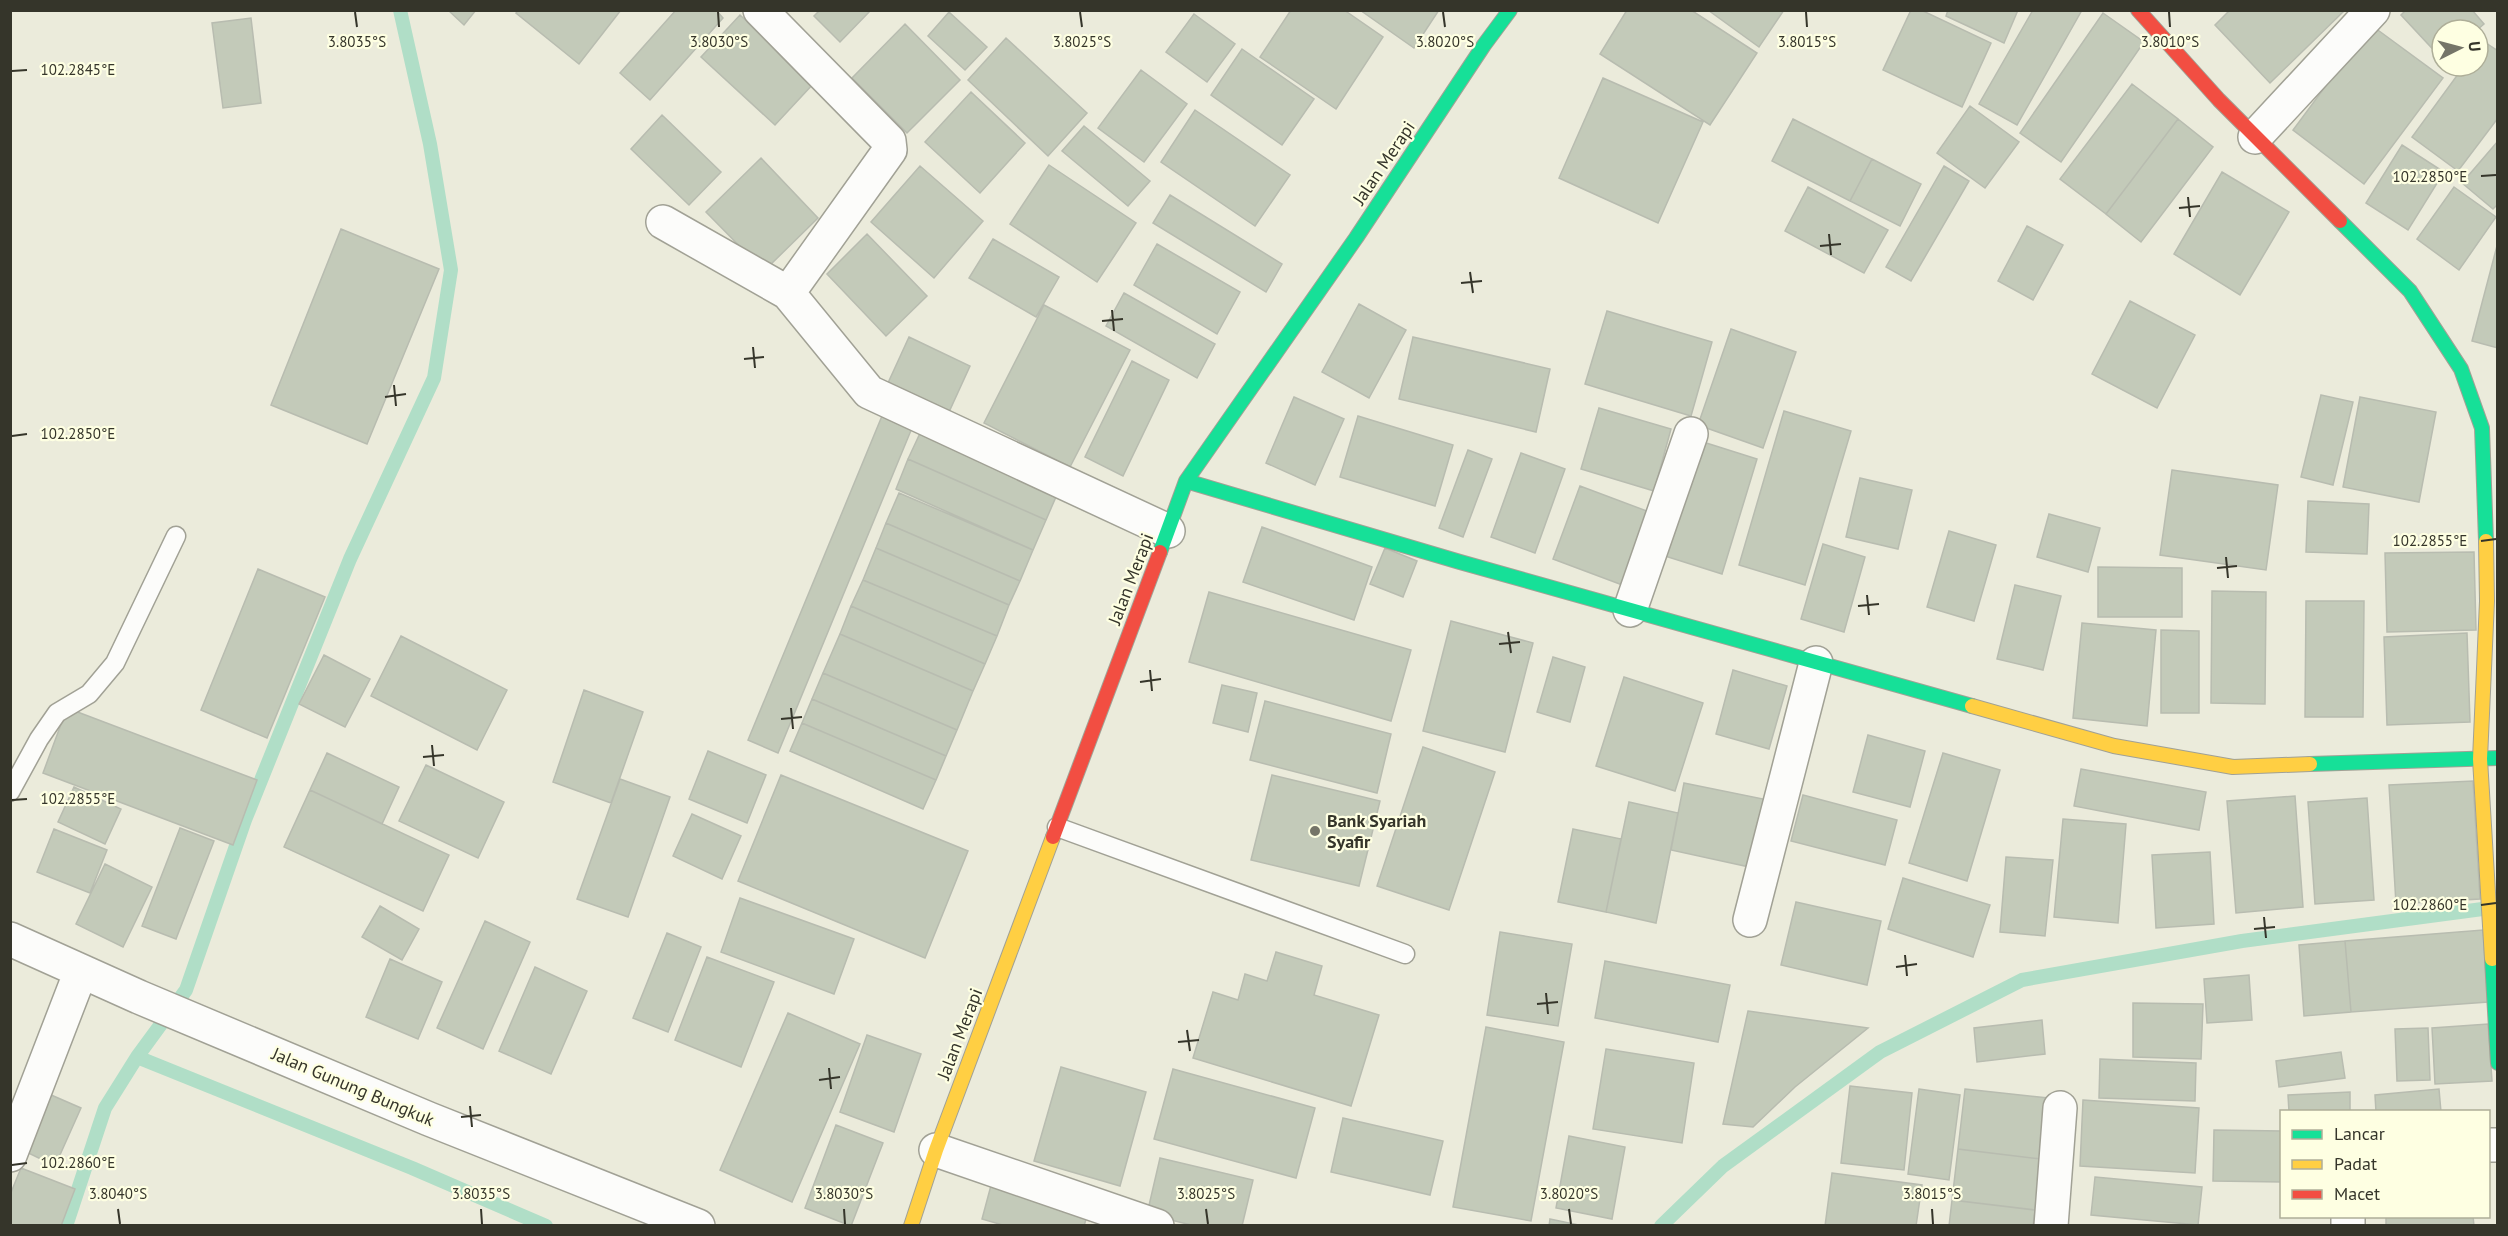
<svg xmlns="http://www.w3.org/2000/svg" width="2508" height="1236" viewBox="0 0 2508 1236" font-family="'PT Sans',sans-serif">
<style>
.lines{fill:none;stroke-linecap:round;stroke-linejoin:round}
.stream{stroke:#b0dec7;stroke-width:14}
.building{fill:#c3cab9;stroke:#b8bcb0;stroke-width:1.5}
.lane-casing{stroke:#a1a195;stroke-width:21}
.street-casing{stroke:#a1a195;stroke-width:36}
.fast-casing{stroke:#a1a195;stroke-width:16}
.slow-casing{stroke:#a1a195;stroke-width:16}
.jam-casing{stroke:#a1a195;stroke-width:16}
.lane{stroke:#fcfcfa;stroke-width:18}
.street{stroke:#fcfcfa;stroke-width:33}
.fast{stroke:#16e098;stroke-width:14}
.slow{stroke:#ffcf43;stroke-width:14}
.jam{stroke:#f24e42;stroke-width:14}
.ticks{fill:none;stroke:#35352a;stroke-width:2}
.poi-dot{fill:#757568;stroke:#feffe2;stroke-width:2}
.labels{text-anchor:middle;stroke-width:4.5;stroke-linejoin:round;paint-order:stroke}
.street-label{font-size:18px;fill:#35352a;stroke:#feffe2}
.poi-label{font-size:18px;font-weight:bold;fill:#35352a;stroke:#feffe2;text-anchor:start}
.ticks-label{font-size:15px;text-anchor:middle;fill:#35352a;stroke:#feffe2;stroke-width:4.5;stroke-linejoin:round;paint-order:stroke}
</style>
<rect width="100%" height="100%" fill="#ebebdb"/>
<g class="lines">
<path class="stream" d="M137,1057L412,1168L546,1226
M66,1226L105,1108L137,1057L186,990L245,820L350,559L434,378L451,270L430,144L400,10
M1661,1226L1723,1166L1880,1052L2022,980L2242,941L2490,908"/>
</g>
<path class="building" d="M448,10H476L464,25Z
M518,10H621L579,64L516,13Z
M676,10H716L723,18L650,100L620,73Z
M820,10H871L840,42L814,16Z
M1291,10H1344L1383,37L1336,109L1260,57Z
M1360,10H1439L1414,48Z
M1627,10H1691L1757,53L1710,125L1600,54Z
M1708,10H1784L1759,47Z
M1911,10H1921L1991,43L1962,107L1883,70Z
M1948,10H2018L2004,43L1946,16Z
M2033,10H2082L2017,125L1979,104Z
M2230,10H2345L2270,83L2215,25Z
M2406,10H2472L2484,24L2477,30H2442V59L2401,15Z
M949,12L987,47L965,70L928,36Z
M2103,13L2144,42L2061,162L2020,133Z
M1194,14L1235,44L1207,82L1166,52Z
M740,15L814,83L775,125L701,57Z
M251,18L261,103L223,108L212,23Z
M905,24L960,80L907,133L852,78Z
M2371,25L2443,78L2364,184L2293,130Z
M1006,38L1087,113L1048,156L968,80Z
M2483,41L2498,51V118L2458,171L2412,137L2464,66H2478V47Z
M1242,49L1314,99L1282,145L1211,95Z
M1141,70L1187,104L1144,162L1098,128Z
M1603,78L1703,122L1658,223L1559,178Z
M2132,84L2178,119L2106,214L2060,179Z
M971,92L1025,143L980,193L925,142Z
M1970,106L2019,142L1985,188L1937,153Z
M1195,110L1290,175L1255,226L1161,162Z
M662,115L721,172L689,205L631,149Z
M1793,119L1872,159L1850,201L1772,161Z
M2178,119L2213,147L2141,242L2106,214Z
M1084,126L1150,181L1128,206L1062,151Z
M2498,141V204L2493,209L2462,183Z
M2402,145L2444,172L2408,230L2366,203Z
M761,158L818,218L764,271L706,212Z
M1872,159L1921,184L1900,226L1850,201Z
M1049,165L1136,223L1097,282L1010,224Z
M920,166L983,221L934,278L871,222Z
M1944,166L1969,181L1911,281L1886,267Z
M2222,172L2289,212L2240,295L2174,254Z
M1808,187L1888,230L1864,273L1785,231Z
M2454,187L2496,217L2459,270L2417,239Z
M1170,195L1282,264L1266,292L1153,223Z
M2027,226L2063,245L2033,300L1998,281Z
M341,229L439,269L367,444L271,405Z
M867,234L927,296L886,336L827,274Z
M993,239L1059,277L1036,317L969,278Z
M2498,242V348L2472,341Z
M1157,244L1240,292L1217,334L1134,285Z
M1124,293L1215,344L1197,378L1106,326Z
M2130,301L2195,335L2157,408L2092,374Z
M1359,304L1406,330L1369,398L1322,372Z
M1044,305L1130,350L1070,467L984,423Z
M1607,311L1712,342L1691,416L1585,384Z
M1731,329L1796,352L1763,448L1698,425Z
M909,337L970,366L949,412L888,383Z
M1413,337L1550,369L1536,432L1399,399Z
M1132,361L1169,380L1123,476L1085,457Z
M2321,395L2353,402L2333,485L2301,477Z
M1294,397L1344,419L1315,485L1266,463Z
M2360,397L2436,412L2419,502L2343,487Z
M1599,408L1671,429L1654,491L1581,469Z
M1784,411L1851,431L1805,585L1739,565Z
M882,416L912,428L778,753L748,740Z
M1358,416L1453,445L1435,506L1340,477Z
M922,429L1059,490L1046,520L908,459Z
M1700,441L1757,459L1722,574L1665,556Z
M1468,450L1492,459L1463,537L1439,528Z
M1521,453L1565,469L1535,553L1491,537Z
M908,459L1046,520L1033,550L896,489Z
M2172,470L2278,485L2266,570L2160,555Z
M1860,478L1912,490L1898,549L1846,537Z
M1580,486L1652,513L1625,586L1553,559Z
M899,493L1033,550L1020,581L886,523Z
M2308,501L2369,504L2367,554L2306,552Z
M2049,514L2100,528L2088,572L2037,557Z
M886,523L1020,581L1009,605L876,548Z
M1262,527L1372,567L1354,620L1243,582Z
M1949,531L1996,545L1974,621L1927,607Z
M1823,544L1865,557L1844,632L1801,619Z
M876,548L1009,605L997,636L863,580Z
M1385,548L1417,561L1403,597L1370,584Z
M2474,552L2476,630L2387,632L2385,553Z
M2098,567L2182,568V617H2098Z
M258,569L325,597L267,738L201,710Z
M863,580L997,636L985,664L851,606Z
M2015,585L2061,596L2043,670L1997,659Z
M2212,591L2266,592L2265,704L2211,703Z
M1209,592L1411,650L1391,721L1189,662Z
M2306,601H2364L2363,717H2305Z
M851,606L985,664L973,691L840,634Z
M1451,621L1533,643L1505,752L1423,731Z
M2082,623L2156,630L2147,726L2073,718Z
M2161,630L2199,631V713H2161Z
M2467,633L2470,722L2387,725L2384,637Z
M840,634L973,691L957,730L823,673Z
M401,636L507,690L477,750L371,696Z
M324,655L370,679L345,727L299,704Z
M1553,657L1585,667L1570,722L1537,712Z
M1733,670L1787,686L1769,749L1716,734Z
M823,673L957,730L946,756L812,699Z
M1624,677L1703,703L1675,791L1596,766Z
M1222,685L1257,693L1248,732L1213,723Z
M584,690L643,712L611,803L553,782Z
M812,699L946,756L936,780L802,723Z
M1265,701L1391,734L1377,793L1250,760Z
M67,708L257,780L233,845L43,773Z
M802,723L936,780L923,809L790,751Z
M1868,735L1925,751L1910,807L1853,792Z
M1423,747L1495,772L1449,910L1377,886Z
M708,751L766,775L747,823L689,799Z
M327,753L399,787L382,824L310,790Z
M1943,753L2000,770L1967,881L1909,863Z
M426,765L504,802L478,858L399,821Z
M2081,769L2206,792L2199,830L2074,806Z
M781,775L968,851L925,958L738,881Z
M1272,775L1380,801L1359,886L1251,860Z
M620,779L670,797L628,917L577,899Z
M2473,781L2480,899L2396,904L2389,785Z
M1684,783L1768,800L1754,868L1671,850Z
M74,787L121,809L105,844L58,822Z
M310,790L449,855L423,911L284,847Z
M1803,795L1897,820L1885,865L1791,841Z
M2295,796L2303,907L2236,913L2227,801Z
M2367,798L2374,900L2315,904L2308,802Z
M1629,802L1678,813L1656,923L1606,912Z
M692,814L741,836L722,879L673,856Z
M2063,819L2126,824L2118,923L2054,917Z
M180,828L214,841L176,939L142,926Z
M54,829L107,850L90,893L37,872Z
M1573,829L1621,839L1606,912L1558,902Z
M2210,852L2214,924L2156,928L2152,855Z
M2006,857L2053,860L2045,936L2000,932Z
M105,864L152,887L123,947L76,924Z
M1903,878L1990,905L1973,957L1888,929Z
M740,898L854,939L834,994L721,952Z
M1796,902L1881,921L1867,985L1781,965Z
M380,906L419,929L402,960L362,937Z
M485,921L530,942L483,1049L437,1028Z
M2483,930L2488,1002L2351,1012L2345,941Z
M1500,932L1572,944L1558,1026L1487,1015Z
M667,933L701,947L668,1032L633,1018Z
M2345,941L2351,1012L2304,1016L2299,945Z
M1276,952L1322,966L1314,995L1379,1015L1351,1106L1193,1058L1213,992L1238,1000L1245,974L1267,981Z
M707,957L774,982L741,1067L675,1040Z
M390,959L442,982L418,1039L366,1017Z
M1605,961L1730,985L1718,1042L1595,1018Z
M535,967L587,991L551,1074L499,1051Z
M2249,975L2252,1020L2207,1023L2204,979Z
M2133,1003L2203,1004L2201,1059L2133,1057Z
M1748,1011L1868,1028L1795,1087L1753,1127L1723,1124Z
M788,1013L860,1044L792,1202L720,1170Z
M2042,1020L2045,1054L1977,1062L1974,1028Z
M2488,1024L2492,1081L2435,1084L2432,1028Z
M1486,1027L1564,1042L1531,1221L1453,1207Z
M2428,1028L2430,1080L2397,1081L2395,1029Z
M867,1035L921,1054L894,1132L840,1112Z
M1606,1049L1694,1063L1682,1143L1593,1129Z
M2341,1052L2345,1078L2279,1087L2276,1061Z
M2100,1059L2196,1063L2195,1101L2099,1098Z
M1061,1067L1146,1092L1120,1186L1034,1161Z
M1173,1069L1315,1108L1296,1178L1154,1139Z
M1850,1086L1912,1093L1904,1170L1841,1163Z
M1919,1089L1960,1095L1949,1180L1908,1174Z
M1965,1089L2048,1098L2041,1159L1958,1149Z
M2439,1089L2441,1112H2376L2375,1095Z
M42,1091L81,1108L55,1166L16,1147Z
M2350,1092V1112H2289L2288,1095Z
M2083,1100L2199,1108L2195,1173L2080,1166Z
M1343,1118L1443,1141L1430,1195L1331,1172Z
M836,1125L883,1143L851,1226L805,1208Z
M2214,1130L2282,1131V1182L2213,1181Z
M1569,1136L1625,1147L1612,1219L1556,1208Z
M1958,1149L2041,1159L2035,1210L1952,1200Z
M1160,1158L1253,1180L1242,1226H1195L1147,1214Z
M21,1168L75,1189L61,1226H10V1195Z
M1832,1173L1922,1185L1916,1226H1825Z
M2095,1177L2202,1187L2198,1225L2091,1215Z
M993,1178L1090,1206L1084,1226H1006L982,1219Z
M1952,1200L2035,1210L2033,1226H1949Z
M2386,1216H2473L2474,1226H2386Z
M1550,1219L1579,1225V1226H1549Z"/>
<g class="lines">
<defs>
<path id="lane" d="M10,792L39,739L57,713L89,694L115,663L176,536
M1057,827L1405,954"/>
<path id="street" d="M760,10L889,141L890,150L788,293L869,392L1168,531
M2255,137L2373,10
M663,222L788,293
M1630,610L1691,434
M1750,920L1816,663
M10,939L139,997L429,1119L698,1226
M2488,1145H2498
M936,1150L1157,1226
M10,1155L81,971
M2051,1226L2060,1108
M2348,1226V1216"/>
<path id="fast" d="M2340,221L2410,291L2461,369L2482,428L2486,541
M1186,481L1460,562L1972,706
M1160,552L1186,481L1356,238L1484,45L1510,10
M2310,764L2498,758
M2492,959L2498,1063"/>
<path id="slow" d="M2486,541L2487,601L2480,759L2492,959
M1972,706L2114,746L2233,767L2310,764
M911,1226L936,1150L1053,837"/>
<path id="jam" d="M2138,10L2219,100L2340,221
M1053,837L1160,552"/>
</defs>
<use href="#lane" class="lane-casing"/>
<use href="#street" class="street-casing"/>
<use href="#fast" class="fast-casing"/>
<use href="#slow" class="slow-casing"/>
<use href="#jam" class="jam-casing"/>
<use href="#lane" class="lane"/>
<use href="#street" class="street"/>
<use href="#fast" class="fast"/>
<use href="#slow" class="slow"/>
<use href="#jam" class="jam"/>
</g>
<path class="ticks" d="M355,12L357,27M718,12L719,27M1080,12L1082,27M1443,12L1445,27M1806,12L1807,27M2169,12L2170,27M12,71L27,70M2481,176L2496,175M2188,197L2190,217M2179,208L2200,206M1829,234L1831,255M1820,246L1841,244M1470,272L1473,293M1461,283L1482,281M1112,310L1114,331M1102,321L1123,319M753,347L755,368M744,359L764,357M394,385L396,406M385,397L406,394M12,436L27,434M2481,541L2496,539M2226,557L2228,578M2217,568L2237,566M1867,595L1869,615M1858,606L1879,604M1508,632L1511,653M1499,644L1520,642M1150,670L1152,691M1140,682L1161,679M791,708L793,729M781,719L802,717M432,745L434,766M423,757L444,755M12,800L27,799M2481,905L2496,903M2264,917L2266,938M2254,929L2275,927M1905,955L1907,976M1896,967L1917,964M1546,993L1548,1014M1537,1004L1558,1002M1187,1030L1190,1051M1178,1042L1199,1040M829,1068L831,1089M819,1080L840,1077M470,1106L472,1127M461,1117L481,1115M12,1165L27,1163M118,1209L120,1224M481,1209L482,1224M844,1209L845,1224M1206,1209L1208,1224M1569,1209L1571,1224M1932,1209L1933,1224"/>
<circle class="poi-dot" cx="1315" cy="831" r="6"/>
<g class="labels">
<g class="street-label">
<text transform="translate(1384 163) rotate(-56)" y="6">Jalan Merapi</text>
<text transform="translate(1131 579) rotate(-69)" y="6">Jalan Merapi</text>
<text transform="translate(960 1034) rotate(-69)" y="6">Jalan Merapi</text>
<text transform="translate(353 1087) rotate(23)" y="6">Jalan Gunung Bungkuk</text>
</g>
<g class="poi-label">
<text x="1327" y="827">Bank Syariah<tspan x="1327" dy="21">Syafir</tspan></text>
</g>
</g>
<g class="ticks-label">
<text x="357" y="47">3.8035°S</text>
<text x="719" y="47">3.8030°S</text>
<text x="1082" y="47">3.8025°S</text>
<text x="1445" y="47">3.8020°S</text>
<text x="1807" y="47">3.8015°S</text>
<text x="2170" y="47">3.8010°S</text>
<text x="78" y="75">102.2845°E</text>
<text x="2430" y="182">102.2850°E</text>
<text x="78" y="439">102.2850°E</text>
<text x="2430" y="546">102.2855°E</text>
<text x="78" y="804">102.2855°E</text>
<text x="2430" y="910">102.2860°E</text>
<text x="78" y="1168">102.2860°E</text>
<text x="118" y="1199">3.8040°S</text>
<text x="481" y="1199">3.8035°S</text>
<text x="844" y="1199">3.8030°S</text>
<text x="1206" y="1199">3.8025°S</text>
<text x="1569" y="1199">3.8020°S</text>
<text x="1932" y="1199">3.8015°S</text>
</g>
<rect width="2508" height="1236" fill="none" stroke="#35352a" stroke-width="24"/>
<rect x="2280" y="1110" width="210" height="108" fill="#feffe2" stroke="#aeae98" stroke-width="1.5"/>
<rect x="2292" y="1130" width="30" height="9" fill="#16e098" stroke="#aeae98" stroke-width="1.5"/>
<text x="2334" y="1140" font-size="18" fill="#35352a">Lancar</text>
<rect x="2292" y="1160" width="30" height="9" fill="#ffcf43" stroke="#aeae98" stroke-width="1.5"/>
<text x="2334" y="1170" font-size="18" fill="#35352a">Padat</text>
<rect x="2292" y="1190" width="30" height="9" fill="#f24e42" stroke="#aeae98" stroke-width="1.5"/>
<text x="2334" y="1200" font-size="18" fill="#35352a">Macet</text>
<g transform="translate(2460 48) rotate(84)"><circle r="28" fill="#feffe2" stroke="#aeae98" stroke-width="1.5"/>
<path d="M0-4.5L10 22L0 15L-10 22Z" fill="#757568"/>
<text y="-9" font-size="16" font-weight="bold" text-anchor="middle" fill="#35352a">U</text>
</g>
</svg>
